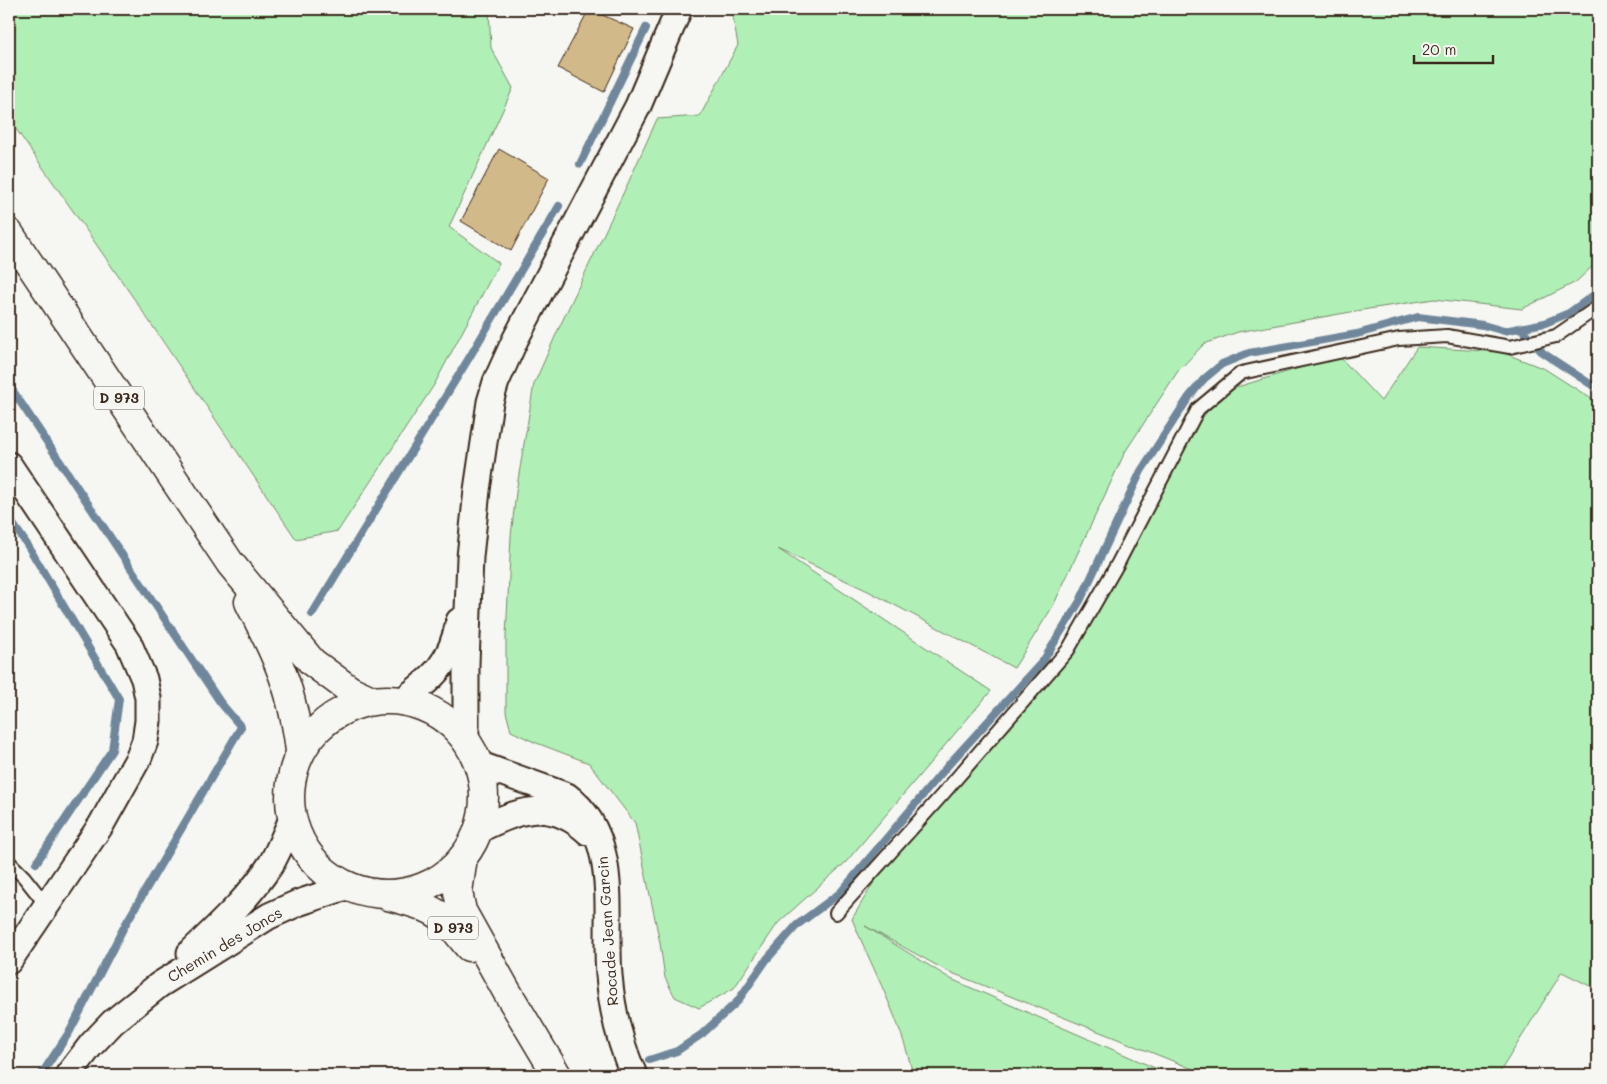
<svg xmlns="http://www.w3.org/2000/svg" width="1607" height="1084" viewBox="0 0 1607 1084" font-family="Mali,sans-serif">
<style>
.green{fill:#b0efb6;stroke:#768c6a}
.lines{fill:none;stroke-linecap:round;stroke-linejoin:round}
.stream{stroke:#6f879b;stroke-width:8}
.building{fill:#d2b989;stroke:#3b2a1e}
.service-casing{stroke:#3b2a1e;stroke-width:16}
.minor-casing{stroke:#3b2a1e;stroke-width:29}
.primary-casing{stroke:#3b2a1e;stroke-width:31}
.service{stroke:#f6f6f2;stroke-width:12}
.minor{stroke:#f6f6f2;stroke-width:25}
.primary{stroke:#f6f6f2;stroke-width:28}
.labels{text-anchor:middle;stroke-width:5;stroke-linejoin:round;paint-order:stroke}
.shield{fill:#f6f6f2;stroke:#73675e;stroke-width:1}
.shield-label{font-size:14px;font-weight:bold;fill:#3b2a1e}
.street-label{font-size:15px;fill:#3b2a1e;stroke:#f6f6f2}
</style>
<rect width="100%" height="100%" fill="#f6f6f2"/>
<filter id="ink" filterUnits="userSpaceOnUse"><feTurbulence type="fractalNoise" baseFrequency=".02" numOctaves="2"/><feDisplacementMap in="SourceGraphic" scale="10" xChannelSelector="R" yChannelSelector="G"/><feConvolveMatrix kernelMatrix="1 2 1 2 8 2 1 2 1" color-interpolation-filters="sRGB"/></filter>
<g filter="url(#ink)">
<path class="green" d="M9,9H489L491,48L513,88L449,227L499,263L434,385L338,531L296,539L137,303L9,119Z
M734,9H1598V261L1576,282L1522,309L1434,299L1362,310L1238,332L1204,344L1178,371L1125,452L1053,606L1014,668L868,591L778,549L991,691L846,862L778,923L734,988L699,1008L675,997L665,978L660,943L635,823L589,763L534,742L511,731L506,712V636L511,536L516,492L534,384L558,330L629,181L657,119L700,116L738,45L733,18Z
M1417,347L1501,352L1545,369L1598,403V990L1562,972L1498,1075H1208L947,971L865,926L951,979L1171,1075H913C901,1020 873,970 852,919L875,880L1064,661L1192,432L1215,401L1234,388L1339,356L1381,401Z"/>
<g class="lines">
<path class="stream" d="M580,164L646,28
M1521,328L1543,353L1598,389
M9,385L220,702L241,727L125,925L70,1031L41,1075
M9,518L28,546L119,699L112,750L36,863
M312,614L469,358L559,206
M649,1060L677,1051L702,1034L737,1002L767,959L797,925L840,893L950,763L1043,661L1080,601L1141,471L1189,397L1204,379L1222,364L1249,353L1357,334L1418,317L1483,325L1504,331L1545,323L1569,313L1598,292"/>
</g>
<path class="building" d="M589,9L634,29L604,92L558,68Z
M499,149L549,178L511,251L461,221Z"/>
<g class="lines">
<defs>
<path id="service" d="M9,862L24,877L47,906
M836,913L942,795L1068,650L1118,563L1198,409L1241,373L1399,339L1447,336L1510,347L1556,336L1598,307"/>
<path id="minor" d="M9,465L129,644L144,679L148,698V721L145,741L139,757L101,825L9,961
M402,701C434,677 451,663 459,621
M466,740V664L470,557L477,490L490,402L496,382L515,340L638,106L679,9
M478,764L567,796C622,837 604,916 609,975C612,1010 620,1044 634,1075
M478,830C519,810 550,797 588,832
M190,953C219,925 249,898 271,864C279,851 285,834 292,819
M68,1075L91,1045L113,1022L159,985L269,916L298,903L349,886"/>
<path id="primary" d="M9,233L230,563L312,662L350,690L374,701
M249,602C264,632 280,662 289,694C294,713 298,732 300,751
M290 797a97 97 0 1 1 194 0a97 97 0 1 1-194 0Z
M463,857L458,892L462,911L506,990L557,1075
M388,896C409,902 432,906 449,923C456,930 462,939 469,947"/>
</defs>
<use href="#service" class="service-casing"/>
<use href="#minor" class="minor-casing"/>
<use href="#primary" class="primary-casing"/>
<use href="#service" class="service"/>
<use href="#minor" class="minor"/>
<use href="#primary" class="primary"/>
</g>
</g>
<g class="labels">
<g class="shield">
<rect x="94" y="386.5" width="50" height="23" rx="4"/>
<rect x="428" y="916.5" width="50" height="23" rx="4"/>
</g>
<g class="shield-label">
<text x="119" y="403">D 973</text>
<text x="453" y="933">D 973</text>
</g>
<g class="street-label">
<text transform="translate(608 931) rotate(-94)" y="5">Rocade Jean Garcin</text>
<text transform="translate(225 945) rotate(-31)" y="5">Chemin des Joncs</text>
</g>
</g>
<rect width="1607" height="1084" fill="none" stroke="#f6f6f2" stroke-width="30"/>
<rect x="15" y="15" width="1577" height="1054" fill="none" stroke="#3b2a1e" stroke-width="2" filter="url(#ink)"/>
<path d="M1414 55v8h79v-8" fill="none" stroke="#3b2a1e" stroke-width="2.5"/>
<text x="1422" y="55" font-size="15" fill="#3b2a1e" stroke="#f6f6f2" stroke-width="4" paint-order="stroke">20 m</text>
</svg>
